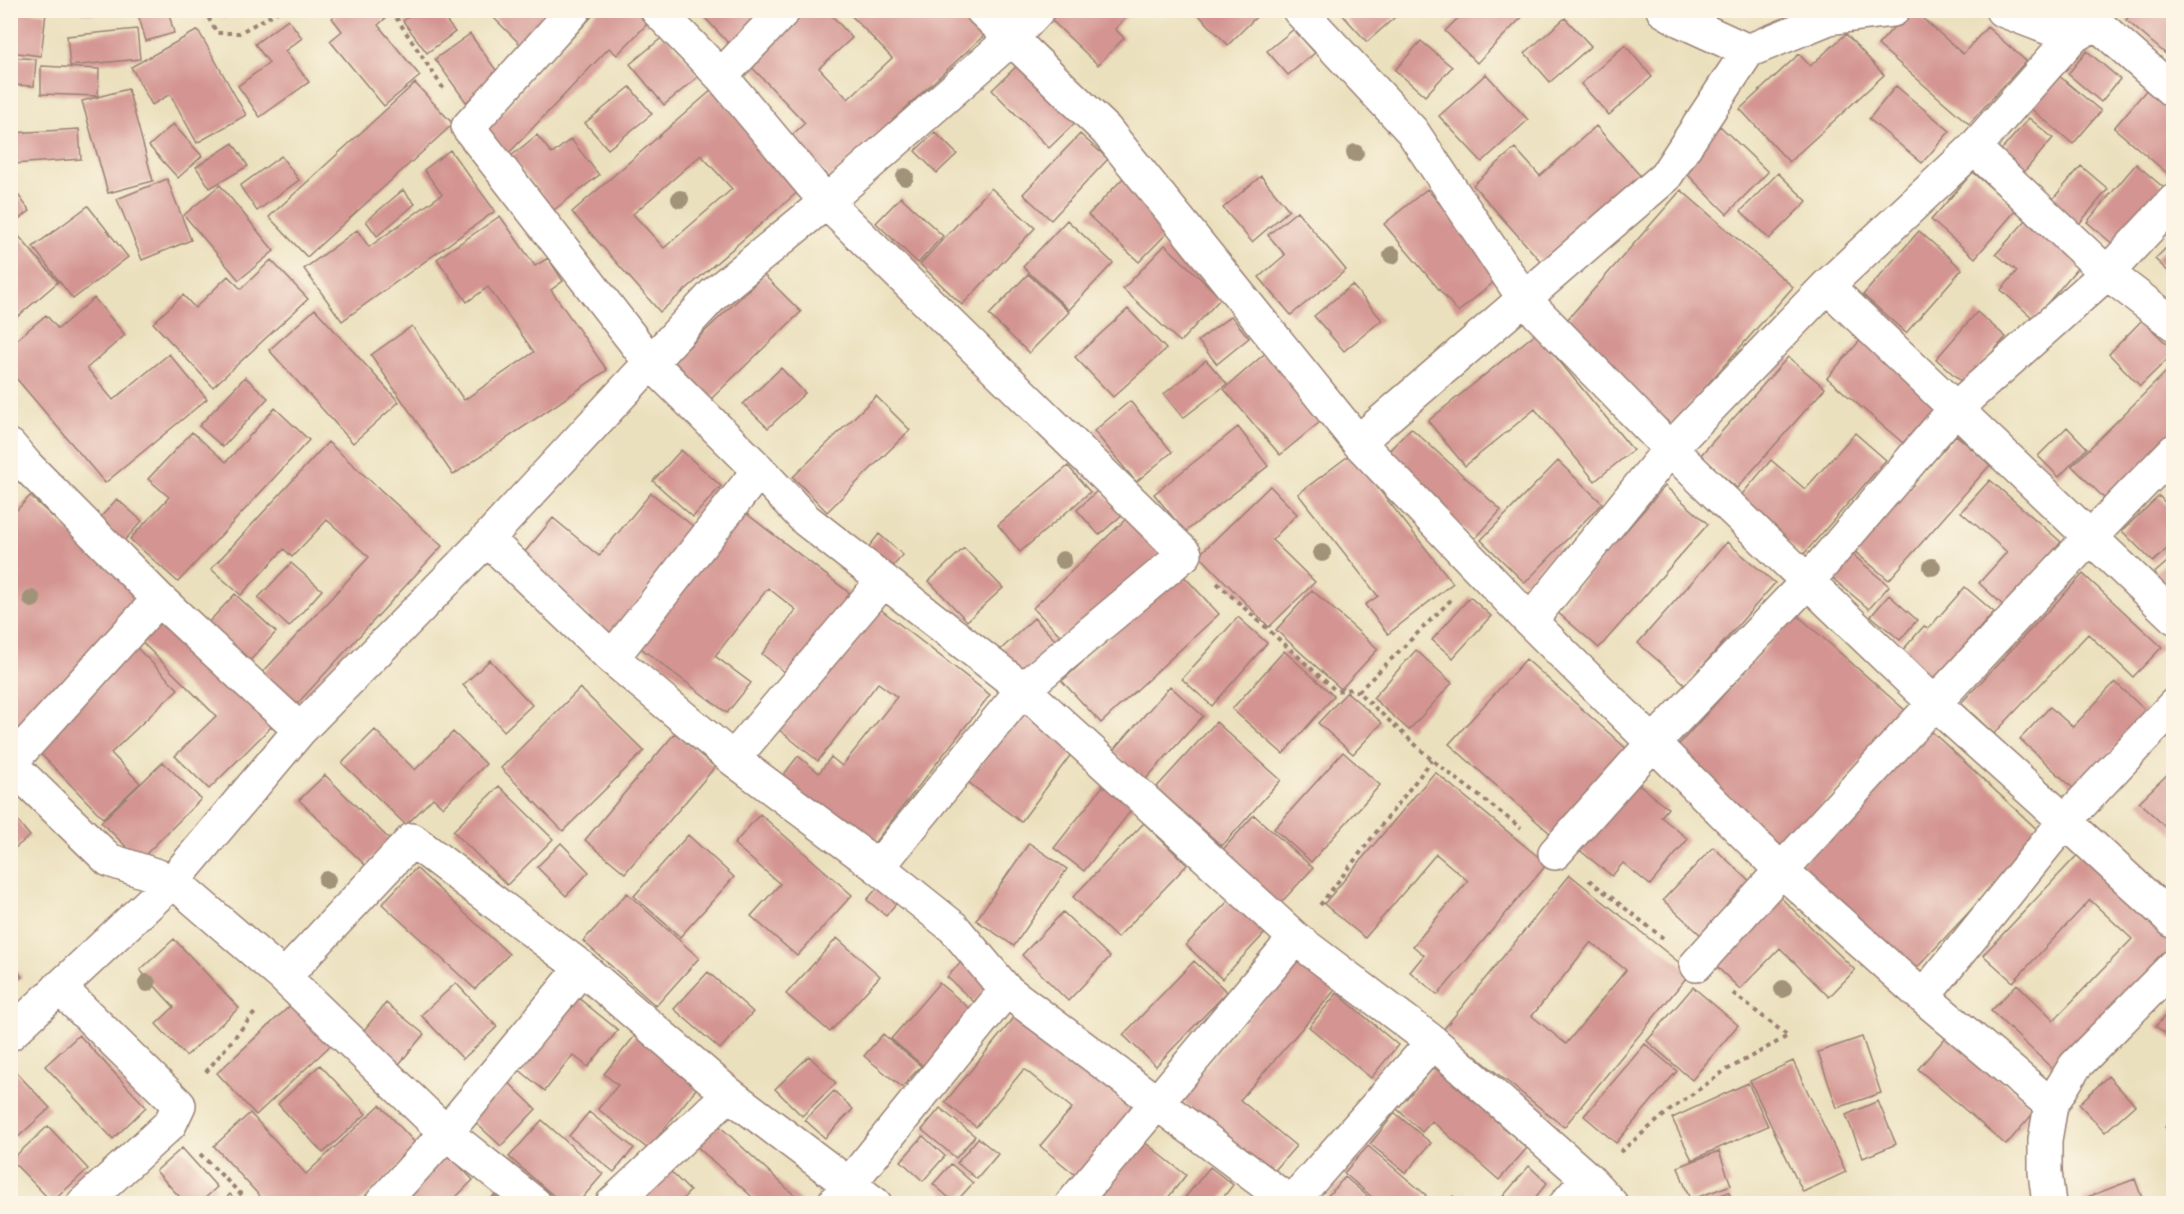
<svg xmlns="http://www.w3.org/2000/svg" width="2184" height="1214" viewBox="0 0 2184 1214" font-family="'Balsamiq Sans',sans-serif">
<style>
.building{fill:#d49592;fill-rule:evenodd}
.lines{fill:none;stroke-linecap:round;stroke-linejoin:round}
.minor-casing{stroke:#9a8074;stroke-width:36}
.path{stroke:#9a8074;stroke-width:4;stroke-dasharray:4.5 4.5;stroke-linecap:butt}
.minor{stroke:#fff;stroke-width:33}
.tree{fill:#a0937a}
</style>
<rect width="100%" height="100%" fill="#fcf5e5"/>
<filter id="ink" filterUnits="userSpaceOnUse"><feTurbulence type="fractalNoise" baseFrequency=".0167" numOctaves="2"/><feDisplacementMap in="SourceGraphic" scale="12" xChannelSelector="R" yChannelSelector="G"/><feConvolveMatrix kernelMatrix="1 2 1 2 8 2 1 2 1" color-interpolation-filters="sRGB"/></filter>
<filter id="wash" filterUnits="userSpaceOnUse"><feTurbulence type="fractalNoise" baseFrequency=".008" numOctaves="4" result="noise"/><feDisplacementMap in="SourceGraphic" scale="24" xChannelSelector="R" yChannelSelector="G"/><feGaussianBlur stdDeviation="1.35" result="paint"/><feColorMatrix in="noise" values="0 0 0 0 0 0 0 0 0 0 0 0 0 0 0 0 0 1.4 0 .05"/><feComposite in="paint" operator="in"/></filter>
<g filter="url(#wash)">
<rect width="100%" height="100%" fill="#ebe0bd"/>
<g id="blocks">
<path class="building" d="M10,10L46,13L41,56L10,52Z
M82,10H168L174,33L146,41L138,14H82Z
M218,10H234L223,18Z
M341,10H382L387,17L378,25L420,76L384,106L330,41L342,31L332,18Z
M418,10H438L455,32L427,53L403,21Z
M486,10H550L553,13L521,45Z
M598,10H643L652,19L617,55L609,48L509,153L485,131Z
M698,10H766L730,45Z
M801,10H827L852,38L819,68L848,99L892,58L846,10H974L991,29L830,178L790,137L805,123L746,61Z
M1045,10H1133L1115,29L1124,38L1098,65L1043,12Z
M1204,10H1263L1228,45L1199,15Z
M1338,10H1403L1367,42Z
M1466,10H1529L1477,63L1445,31Z
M1909,10H1913L1963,54L1987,27L2026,61L1969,124L1878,45Z
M2065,10H2079L2072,18Z
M2134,10H2171L2174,13V47L2167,55L2126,20Z
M1565,18L1591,46L1550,82L1525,53Z
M288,19L302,38L285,51L309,82L260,117L238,86L269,63L255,44Z
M137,29L140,59L70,66L67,36Z
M1294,29L1315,53L1288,75L1267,51Z
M198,30L246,115L197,143L170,94L152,105L131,67Z
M470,34L501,77L466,102L435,59Z
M1846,34L1884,75L1789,162L1740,109L1799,54L1810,66Z
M665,35L699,76L664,105L630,64Z
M1421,41L1452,67L1425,96L1395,70Z
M1625,45L1652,77L1609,115L1581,84Z
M2087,51L2120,79L2101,102L2068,74Z
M10,57L36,59L34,86L10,85Z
M1023,60L1080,118L1049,148L992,90Z
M41,66L99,69L98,96L41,94Z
M1486,74L1528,120L1482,162L1439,116Z
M2058,75L2101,111L2073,144L2029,107Z
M415,83L453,124L307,257L269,217Z
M1896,86L1950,131L1922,163L1869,119Z
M630,87L652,114L608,149L585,123Z
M2148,88L2174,110V179L2114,128Z
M128,89L153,181L108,193L82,101Z
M713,89L801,189L660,312L572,212ZM701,155L732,189L664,248L633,214Z
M10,90H12L14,127L10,128Z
M2029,118L2053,138L2023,173L1999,153Z
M173,124L202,156L178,178L149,146Z
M1596,126L1643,179L1544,265L1473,185L1515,148L1540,176Z
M1720,126L1768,172L1727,214L1680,167Z
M79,129L81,159L14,164L12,133Z
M935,132L957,154L937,173L915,151Z
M1080,134L1108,159L1051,220L1023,194Z
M537,135L552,154L571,139L599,175L554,210L511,156Z
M233,143L248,166L210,188L196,167Z
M450,150L495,211L342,321L304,269L357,230L369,247L442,194L424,170Z
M281,156L299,180L257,211L240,186Z
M2136,164L2164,188L2115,246L2087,222Z
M2081,166L2108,189L2074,230L2046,207Z
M1973,172L2016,210L1975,258L1931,220Z
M1778,173L1807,201L1769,239L1741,211Z
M1125,176L1176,224L1139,262L1088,215Z
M1261,176L1289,210L1252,242L1223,208Z
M167,179L191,240L142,260L117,199Z
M10,184L30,211L10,225Z
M220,185L274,251L239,280L184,215Z
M991,188L1035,228L962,305L920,264Z
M1427,189L1501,276L1458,312L1384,224Z
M403,190L415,204L377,236L366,221Z
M1681,190L1793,287L1672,425L1560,328Z
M901,197L943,236L918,263L876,223Z
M88,206L128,257L73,299L33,247Z
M1297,211L1346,270L1291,315L1259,277L1285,255L1268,235Z
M500,216L535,266L548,258L563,281L551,290L607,370L453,475L371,355L412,326L464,400L534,352L488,287L467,302L437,259Z
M2027,219L2080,265L2034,319L2001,290L2017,271L1996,254Z
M1067,220L1113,263L1069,310L1023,267Z
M1919,231L1962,269L1906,333L1863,295Z
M17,234L58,282L10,323V239Z
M2174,240V277L2155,259Z
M1165,245L1221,298L1180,342L1123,289Z
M271,260L308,299L213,387L153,323L183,295L195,308L228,276L241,289Z
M1028,274L1069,312L1029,353L989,315Z
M764,275L801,312L711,399L674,361Z
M1352,285L1382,320L1344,351L1314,316Z
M94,298L125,335L87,368L113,400L169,354L207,399L105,483L10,371V345L46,315L58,329Z
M315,309L399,402L353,443L269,350Z
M1128,309L1166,349L1113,397L1075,357Z
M1977,312L2006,337L1964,384L1936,359Z
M1231,316L1249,338L1217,364L1198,341Z
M2142,320L2174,351V353L2140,386L2109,354Z
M1536,333L1633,450L1595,481L1535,409L1465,466L1428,421Z
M1864,336L1939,402L1903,443L1827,378Z
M1269,350L1326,417L1280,455L1224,389Z
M1788,357L1825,388L1737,488L1700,456Z
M1206,360L1227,384L1183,418L1164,394Z
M2174,364V434L2107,501L2072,466Z
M781,368L805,393L768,428L743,404Z
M245,377L268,398L223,447L199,426Z
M876,396L910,430L827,512L793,477Z
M1130,401L1172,452L1136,482L1094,431Z
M275,408L309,440L178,582L130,539L169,497L148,479L192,432L226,462Z
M1238,427L1268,466L1185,532L1154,494Z
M2067,427L2087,448L2059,477L2038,456Z
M1411,428L1501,510L1475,539L1384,456Z
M1855,433L1886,460L1803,555L1738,499L1771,460L1805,489Z
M1956,435L1990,465L1889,580L1854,551Z
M328,442L442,546L297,704L262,673L369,557L327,520L292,557L284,549L241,595L211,569Z
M681,450L721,486L693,517L653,481Z
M1351,454L1453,583L1388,634L1365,605L1378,596L1298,494Z
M1558,461L1602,503L1525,583L1481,540Z
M1068,466L1090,492L1020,552L998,525Z
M1990,480L2061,542L2005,607L1979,583L2007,552L1961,512Z
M1270,486L1297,514L1272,540L1315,582L1269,627L1199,555Z
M1665,486L1708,524L1599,648L1556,611Z
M1099,489L1122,515L1099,535L1077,510Z
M651,493L698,530L611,634L519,559L553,518L599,556Z
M30,496L145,602L10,745V517Z
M2159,496L2174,512V542L2153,562L2122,531Z
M117,499L142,521L123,542L98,520Z
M743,511L856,598L793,679L762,654L796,610L768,588L715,656L751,683L727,713L638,646Z
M1127,518L1161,553L1068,643L1033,608Z
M879,534L903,555L886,574L863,554Z
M1727,542L1775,583L1686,685L1638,643Z
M964,548L1003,588L967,621L929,581Z
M1852,554L1889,586L1869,609L1831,577Z
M2174,556V599L2151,576Z
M291,563L322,590L289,627L258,598Z
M1180,572L1219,614L1101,723L1062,681Z
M2083,574L2162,647L2133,677L2088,634L1994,734L1961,703Z
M1965,587L1994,612L1934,680L1901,652L1924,626L1928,629Z
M1312,590L1378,649L1341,689L1276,630Z
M235,594L276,632L247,664L205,626Z
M1889,595L1917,620L1900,640L1871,616Z
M1470,597L1491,616L1453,658L1432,640Z
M875,605L990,695L868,851L778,782L798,756L819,773L831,757L842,766L897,697L878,683L818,761L778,729Z
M1796,614L1906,711L1783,849L1673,751Z
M1238,617L1267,643L1212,706L1182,679Z
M164,618L273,725L209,789L175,756L216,716L141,641Z
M1034,618L1057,642L1016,679L994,656Z
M136,647L178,689L111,753L140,783L103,818L33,746Z
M1416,650L1452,683L1409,730L1373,698Z
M1284,651L1334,696L1283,754L1232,709Z
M1526,659L1628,750L1552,835L1449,744Z
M490,660L532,705L504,731L463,685Z
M2115,682L2148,713L2075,790L2020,739L2050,707L2073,727Z
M1170,686L1203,716L1145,780L1113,751Z
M580,688L644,751L563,831L501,768Z
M1347,692L1382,723L1353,754L1318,723Z
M1022,709L1075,749L1021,822L968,782Z
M1216,722L1281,780L1222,846L1156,788Z
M1929,729L2042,834L1913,972L1798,867Z
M375,730L415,770L453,732L486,764L443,807L433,798L406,825L342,763Z
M675,733L715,767L625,873L585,840Z
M1343,752L1380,785L1311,862L1274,829Z
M163,762L201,799L140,860L101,822Z
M2174,768V835L2139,802Z
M1435,772L1547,864L1438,995L1410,972L1424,955L1413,946L1468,881L1436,854L1365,938L1324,904Z
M325,775L390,840L365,865L299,800Z
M1107,781L1136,804L1084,871L1054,848Z
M1635,781L1668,808L1661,817L1688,839L1650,885L1623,863L1612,876L1578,849Z
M499,786L553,839L507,885L453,831Z
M10,812L30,836L10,852Z
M760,814L852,895L797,956L751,916L780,884L734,844Z
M1254,815L1313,868L1276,908L1217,856Z
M1144,823L1187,865L1117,938L1073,897Z
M688,835L734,877L680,937L634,896Z
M561,843L589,872L566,896L537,867Z
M1029,843L1067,869L1014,946L976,920Z
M1713,847L1754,885L1704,938L1663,900Z
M2084,848L2174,931V950L2057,1073L1991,1011L2017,984L2054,1020L2132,939L2090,900L2013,982L1983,955Z
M416,868L509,954L475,989L382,904Z
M1570,875L1691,972L1564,1127L1443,1030ZM1591,942L1626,970L1566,1044L1532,1016Z
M883,881L902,896L886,916L867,900Z
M627,893L699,958L656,1006L583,941Z
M1779,896L1855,970L1829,997L1780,948L1740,989L1713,963Z
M1232,897L1267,931L1222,979L1186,945Z
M1063,912L1110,957L1068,1001L1022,955Z
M837,938L880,976L830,1032L786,994Z
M174,939L239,1008L186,1056L156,1024L174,1007L140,970Z
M1300,957L1336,989L1240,1100L1296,1146L1270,1176L1179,1098Z
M965,958L991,983L974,1002L947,977Z
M1194,961L1227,992L1156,1066L1123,1035Z
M10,963L22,977L10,987Z
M708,972L753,1012L720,1049L674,1009Z
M456,983L497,1027L463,1059L421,1015Z
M939,983L975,1013L927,1069L891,1039Z
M1693,987L1738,1025L1692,1080L1647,1041Z
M571,992L618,1030L588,1067L573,1055L545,1091L512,1064Z
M1337,993L1398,1045L1371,1078L1309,1027Z
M293,1003L332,1044L256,1115L217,1073Z
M386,1003L424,1034L395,1069L357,1039Z
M2174,1006V1041L2156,1026Z
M1022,1008L1140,1103L1078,1177L1040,1146L1072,1108L1024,1069L976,1127L945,1102Z
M637,1033L700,1084L648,1149L598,1109L618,1085L604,1074Z
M883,1034L921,1066L902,1087L864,1056Z
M79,1035L146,1107L113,1139L45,1066Z
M1948,1035L2036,1110L2006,1145L1918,1069Z
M1862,1037L1881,1093L1837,1108L1818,1052Z
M1645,1044L1677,1071L1616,1143L1584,1116Z
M809,1056L836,1083L802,1116L775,1089Z
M1793,1061L1846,1172L1803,1192L1750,1081Z
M320,1065L366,1114L323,1153L278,1104Z
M10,1066L50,1108L17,1138L10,1132Z
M1434,1067L1527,1148L1499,1180L1432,1121L1422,1132L1397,1109Z
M2108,1076L2135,1105L2105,1132L2079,1104Z
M503,1077L536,1109L501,1146L467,1115Z
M1748,1083L1768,1126L1692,1160L1672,1118Z
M834,1091L853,1109L825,1138L805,1120Z
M1878,1101L1896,1144L1863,1158L1846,1115Z
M380,1105L419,1147L358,1204H267L214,1146L250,1113L306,1174Z
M940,1108L975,1136L956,1158L922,1130Z
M589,1112L634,1148L614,1172L569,1136Z
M1395,1113L1431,1143L1406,1173L1370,1144Z
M542,1120L603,1174L577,1204H563L509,1157Z
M715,1122L804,1204H760L694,1144Z
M2174,1122V1140L2165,1127Z
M48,1126L88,1169L52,1202L11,1160Z
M923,1136L945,1156L923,1181L901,1161Z
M978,1138L998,1154L977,1179L957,1163Z
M1143,1141L1186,1175L1163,1204H1110L1099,1195Z
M1368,1146L1426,1195L1418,1204H1380L1344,1173Z
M182,1148L217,1187L199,1204H186L156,1171Z
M1719,1151L1731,1185L1690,1200L1678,1167Z
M446,1152L473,1180L449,1204H393Z
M951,1164L973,1183L955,1203L933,1184Z
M1529,1166L1547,1183L1530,1204H1499L1498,1202Z
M666,1167L690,1191L678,1204H628Z
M1210,1167L1233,1185L1218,1204H1190L1184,1199Z
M1345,1177L1373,1201L1370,1204H1333L1326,1198Z
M2135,1179L2144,1204H2084L2082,1199Z
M1729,1192L1733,1204H1697V1203Z
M230,1194L239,1204H219Z
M494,1195L503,1204H486Z
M1453,1196L1464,1204H1447Z"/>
</g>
</g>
<g filter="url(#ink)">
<use href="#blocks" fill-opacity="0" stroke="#9a8074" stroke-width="1.5"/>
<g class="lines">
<defs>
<path id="minor" d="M574,10L468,127L651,363L759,470L806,520L1023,689L1295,938L1433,1042L1588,1179L1611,1204
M657,10L721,76L826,202L1185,554L1023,689L878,867L953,927L1006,990L1292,1204
M982,10L1106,130L1358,442
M1299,10L1412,131L1525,300L1670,449L1935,704L2065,821L2174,922
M1663,10L1680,20L1748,51L1829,18L1893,10
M2002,10L2072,37L2096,23L2174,92
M1748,51L1665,177L1358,442L1530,621L1781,870L1923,997L2051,1105
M721,76L784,10
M1974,148L2107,273L2174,324
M1827,286L2174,617
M10,446L26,465L159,599L300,730
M487,539L612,658L733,759L878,867
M1530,621L1670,449L1827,286L1974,148L2072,37
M612,658L759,470
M733,759L883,581
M10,763L159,599
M10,764L109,860L173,881L284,977L446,1133L535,1204
M1555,853L1654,742L1807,582L1956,408L2107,273L2174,201
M1696,965C1852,791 2010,618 2174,451
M284,977L412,840L582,968L729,1094
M59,987L179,1105L170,1124L83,1204
M1923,997L2065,821L2174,705
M10,1034L173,881L300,730L487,539L714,294L826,202L1011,39L1038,10
M381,1204L446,1133L582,968
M612,1204L729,1094L875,1204
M833,1204L1006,990
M1072,1204L1295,938
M1290,1204L1433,1042
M1566,1204L1588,1179
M2049,1204L2045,1172V1140L2051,1105L2075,1066L2174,966"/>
</defs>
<use href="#minor" class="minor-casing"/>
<path class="path" d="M204,10L217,33H239L281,10
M391,10L445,91
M1217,583L1336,691L1351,689L1358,692
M1451,600L1358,692L1432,760L1521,828
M1589,880L1663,938
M1320,905L1432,760
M206,1072L257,1010
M1620,1152L1669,1111L1723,1072L1788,1036L1730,991
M200,1154L251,1204"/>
<use href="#minor" class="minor"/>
</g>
<g class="tree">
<circle cx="1355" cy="153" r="9"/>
<circle cx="905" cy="177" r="9"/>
<circle cx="680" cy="199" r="9"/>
<circle cx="1392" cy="255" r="9"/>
<circle cx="1322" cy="553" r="9"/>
<circle cx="1063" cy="560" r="9"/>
<circle cx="1932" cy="567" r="9"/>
<circle cx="32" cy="599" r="9"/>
<circle cx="327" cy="880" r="9"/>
<circle cx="147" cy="983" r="9"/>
<circle cx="1783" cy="989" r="9"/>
</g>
</g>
<rect width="2184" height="1214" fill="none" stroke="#fcf5e5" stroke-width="36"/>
</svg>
